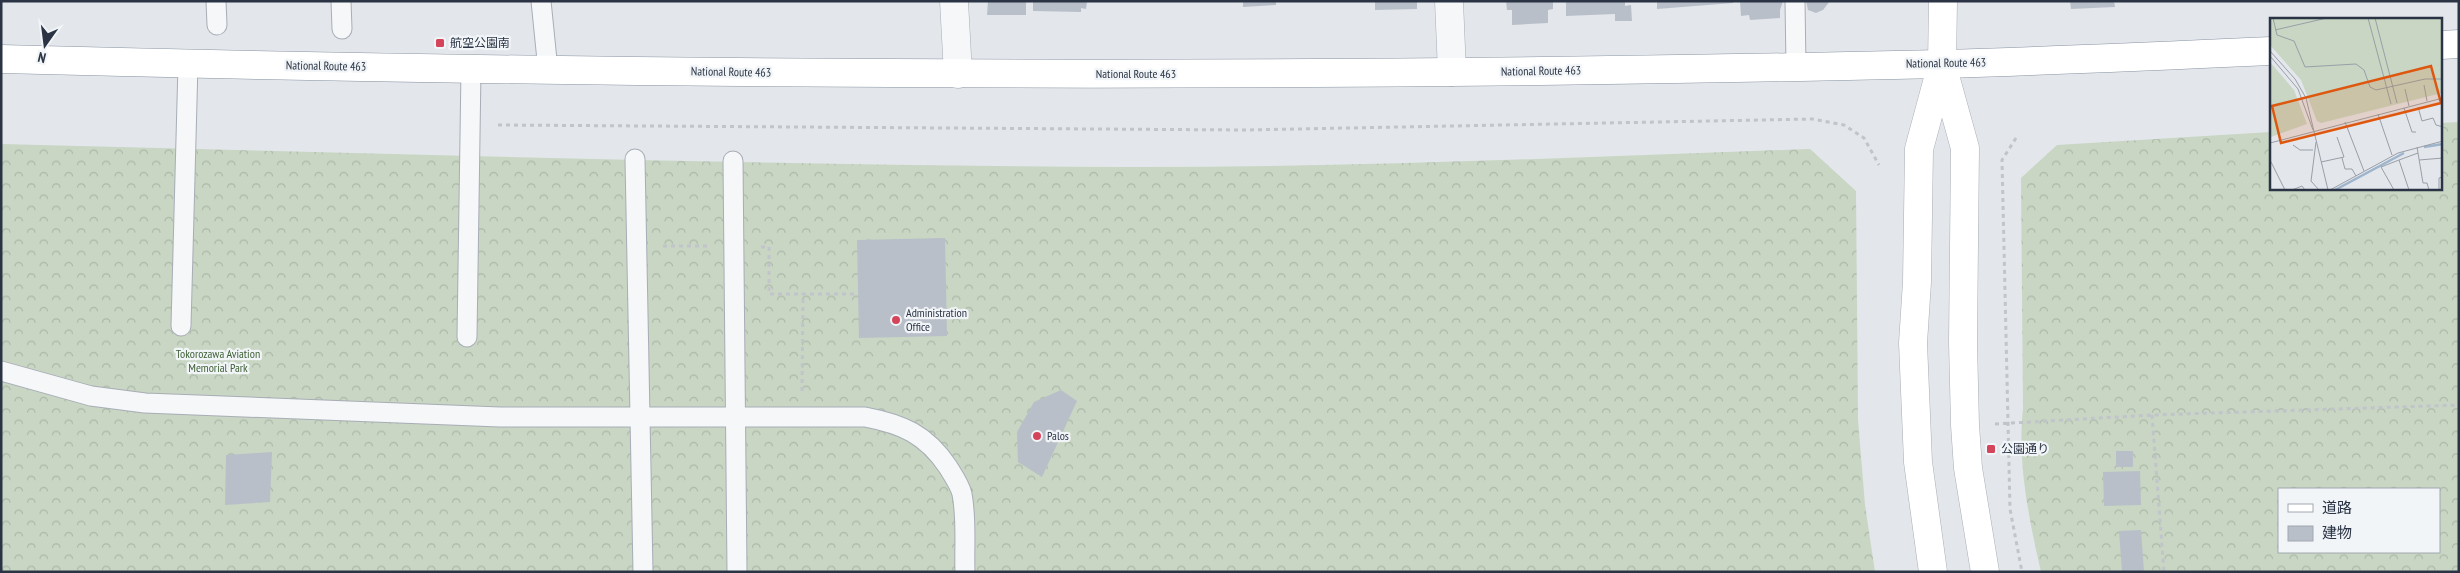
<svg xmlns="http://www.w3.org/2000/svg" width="2460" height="573" viewBox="0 0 2460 573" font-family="'PT Sans Narrow','Noto Sans JP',sans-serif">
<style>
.forest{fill:url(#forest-crowns);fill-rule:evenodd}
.building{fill:#b9bfc9}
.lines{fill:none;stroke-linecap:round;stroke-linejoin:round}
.lane-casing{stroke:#a8adb6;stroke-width:21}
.street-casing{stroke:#a8adb6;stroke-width:29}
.secondary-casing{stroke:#a8adb6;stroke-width:29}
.highway-casing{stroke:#8994a3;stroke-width:29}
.path{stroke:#c1c4ca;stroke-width:3;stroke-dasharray:4 4;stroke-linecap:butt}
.lane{stroke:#f6f7f9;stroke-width:19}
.street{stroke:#f6f7f9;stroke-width:28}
.secondary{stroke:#fff;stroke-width:28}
.highway{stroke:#fff;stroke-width:28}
.poi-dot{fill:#d4445b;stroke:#f2f5f8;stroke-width:2}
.labels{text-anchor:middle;stroke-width:4.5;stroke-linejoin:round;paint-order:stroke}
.poi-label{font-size:12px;fill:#2a3444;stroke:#f2f5f8;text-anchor:start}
.street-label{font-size:12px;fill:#2a3444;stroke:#f2f5f8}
.park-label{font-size:12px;fill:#3f6136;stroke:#f2f5f8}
.inset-river{fill:none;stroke:#9cb4cc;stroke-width:2.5}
.inset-road{fill:none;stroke:#999fa8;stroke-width:1}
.view{fill:#de570f;fill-opacity:0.15;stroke:#de570f;stroke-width:2.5}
.inset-edge{fill:none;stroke:#2a3444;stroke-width:2.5}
</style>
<defs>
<pattern id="forest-crowns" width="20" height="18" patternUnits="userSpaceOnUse" patternTransform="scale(1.25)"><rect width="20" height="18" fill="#c8d6c3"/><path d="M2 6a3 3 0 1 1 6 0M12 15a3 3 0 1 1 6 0" fill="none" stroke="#acb8a9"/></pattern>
</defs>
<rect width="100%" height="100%" fill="#e3e6eb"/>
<path class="forest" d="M2459,122V572H2041C2029,519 2017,463 2023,409L2021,178L2057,145L2271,132V189H2441V123ZM2279,489H2439V552H2279Z
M1,144C374,153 746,165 1119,167C1349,168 1580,157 1810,149L1856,191L1858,420L1865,505L1875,572H1Z"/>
<path class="building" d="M988,1H1026V15H987Z
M1033,1H1087L1086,9L1081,8V12L1033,11Z
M1243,1H1276V5L1243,7Z
M1375,1H1417V9L1375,10Z
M1506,1H1553V9L1548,10V23L1512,25V10H1507Z
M1566,1H1625V6L1631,5L1632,21H1615V14L1566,16Z
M1657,1H1733V3L1657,9Z
M1740,1H1783L1780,10V18L1750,20L1749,15L1741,16Z
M1806,1H1830L1823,10L1816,13L1808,10Z
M2070,1H2114L2115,7L2071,9Z
M945,238L947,336L859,338L857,240Z
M1061,390L1077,401L1042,477L1018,462L1017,432L1034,402Z
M2116,451H2133V467H2116Z
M272,452L270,502L225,505L226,455Z
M2140,471L2141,505L2104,506L2103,472Z
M2141,530L2144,572H2122L2119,531Z"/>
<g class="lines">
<defs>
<path id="lane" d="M216,1L217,25
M341,1L342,29
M541,1L548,70
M1795,1L1796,66
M635,159L643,572
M733,161L737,572
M181,326L188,64
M467,337L471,69
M1,371L91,396L145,403L500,417H865C902,424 926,434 948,467C953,475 960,485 962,494C967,520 964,546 965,572"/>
<path id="street" d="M954,1L958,74
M1449,1L1452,72"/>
<path id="secondary" d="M1942,65L1965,148L1963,343L1965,425L1968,468L1985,572
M1933,572L1918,462L1913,343L1917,282L1919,149L1942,64L1943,1"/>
<path id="highway" d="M2441,45L2459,44
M1,59C648,76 1294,79 1941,64C2051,61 2161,56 2271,51"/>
</defs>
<use href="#lane" class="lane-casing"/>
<use href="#street" class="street-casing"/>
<use href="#secondary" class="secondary-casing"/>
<use href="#highway" class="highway-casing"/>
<path class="path" d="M498,125L1245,130L1813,119L1844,125L1864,138L1879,165
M2016,138L2002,160L2010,509L2022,572
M663,246H707
M761,247H769V294H803
M802,391L803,294H858
M2152,415L2164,572
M1995,424L2152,415L2459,405"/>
<use href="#lane" class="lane"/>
<use href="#street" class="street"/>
<use href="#secondary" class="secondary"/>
<use href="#highway" class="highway"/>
</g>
<g class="poi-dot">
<rect x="435" y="38" width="10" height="10" rx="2.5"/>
<circle cx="896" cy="320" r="5"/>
<circle cx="1037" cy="436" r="5"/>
<rect x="1986" y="444" width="10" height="10" rx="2.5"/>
</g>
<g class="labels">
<g class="poi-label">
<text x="450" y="47">航空公園南</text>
<text x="906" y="317">Administration<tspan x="906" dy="14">Office</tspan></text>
<text x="1047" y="440">Palos</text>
<text x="2001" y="453">公園通り</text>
</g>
<g class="street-label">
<text transform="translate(1946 63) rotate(-1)" y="4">National Route 463</text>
<text transform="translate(326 66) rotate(1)" y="4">National Route 463</text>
<text transform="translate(1541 71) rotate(-1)" y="4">National Route 463</text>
<text transform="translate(731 72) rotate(1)" y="4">National Route 463</text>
<text x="1136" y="78">National Route 463</text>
</g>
<g class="park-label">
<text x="218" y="358">Tokorozawa Aviation<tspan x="218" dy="14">Memorial Park</tspan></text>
</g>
</g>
<g transform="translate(2270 18)">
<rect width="172" height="172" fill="#e3e6eb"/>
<path d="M0,0H172V75L51,105L47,103L31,62L0,27ZM0,44L24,72L37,106L1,119Z" fill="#c8d6c3"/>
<path class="inset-river" d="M154,129L173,126M65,172L134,135"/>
<path class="inset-road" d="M3,0L7,17L24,23L35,49L86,46L94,52L100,69L106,72L155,61H173M98,0L121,86M105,0L127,85M5,12L57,0M0,33L25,61L36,80L58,172M0,38L28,71L43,112M154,67L157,83M135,71L139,88M148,89L152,103L163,100L166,107L173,109M134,90L142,114H146M108,96L122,137M75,104L94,153M46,124L41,163L49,172M0,125L173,80M23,127L30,132H43M147,129L153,165H157L159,172M72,140L75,151H82L86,158M0,142L15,172M129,142L148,135M149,142L173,140M51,144L74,139L67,119M22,172L32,168L35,172M60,172L128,135L173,123M124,172L111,149L129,142L139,172M169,172V160L173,159"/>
<path class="view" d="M161,48L171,85L11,125L2,88Z"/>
<rect width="172" height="172" class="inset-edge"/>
</g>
<rect width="2460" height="573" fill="none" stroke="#2a3444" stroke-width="5"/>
<rect x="2278" y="488" width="162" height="65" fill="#f2f5f8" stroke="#a2a8b0"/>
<rect x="2288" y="504" width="25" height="8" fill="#ffffff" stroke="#a2a8b0"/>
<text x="2322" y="513" font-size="15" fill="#2a3444">道路</text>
<rect x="2288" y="526" width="25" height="15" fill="#b9bfc9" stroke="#a2a8b0"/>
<text x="2322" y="538" font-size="15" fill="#2a3444">建物</text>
<g transform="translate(45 45) rotate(194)" stroke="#f2f5f8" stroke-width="4" paint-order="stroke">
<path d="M0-4L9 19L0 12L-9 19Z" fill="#2a3444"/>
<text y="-8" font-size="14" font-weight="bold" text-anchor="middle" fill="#2a3444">N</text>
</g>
</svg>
